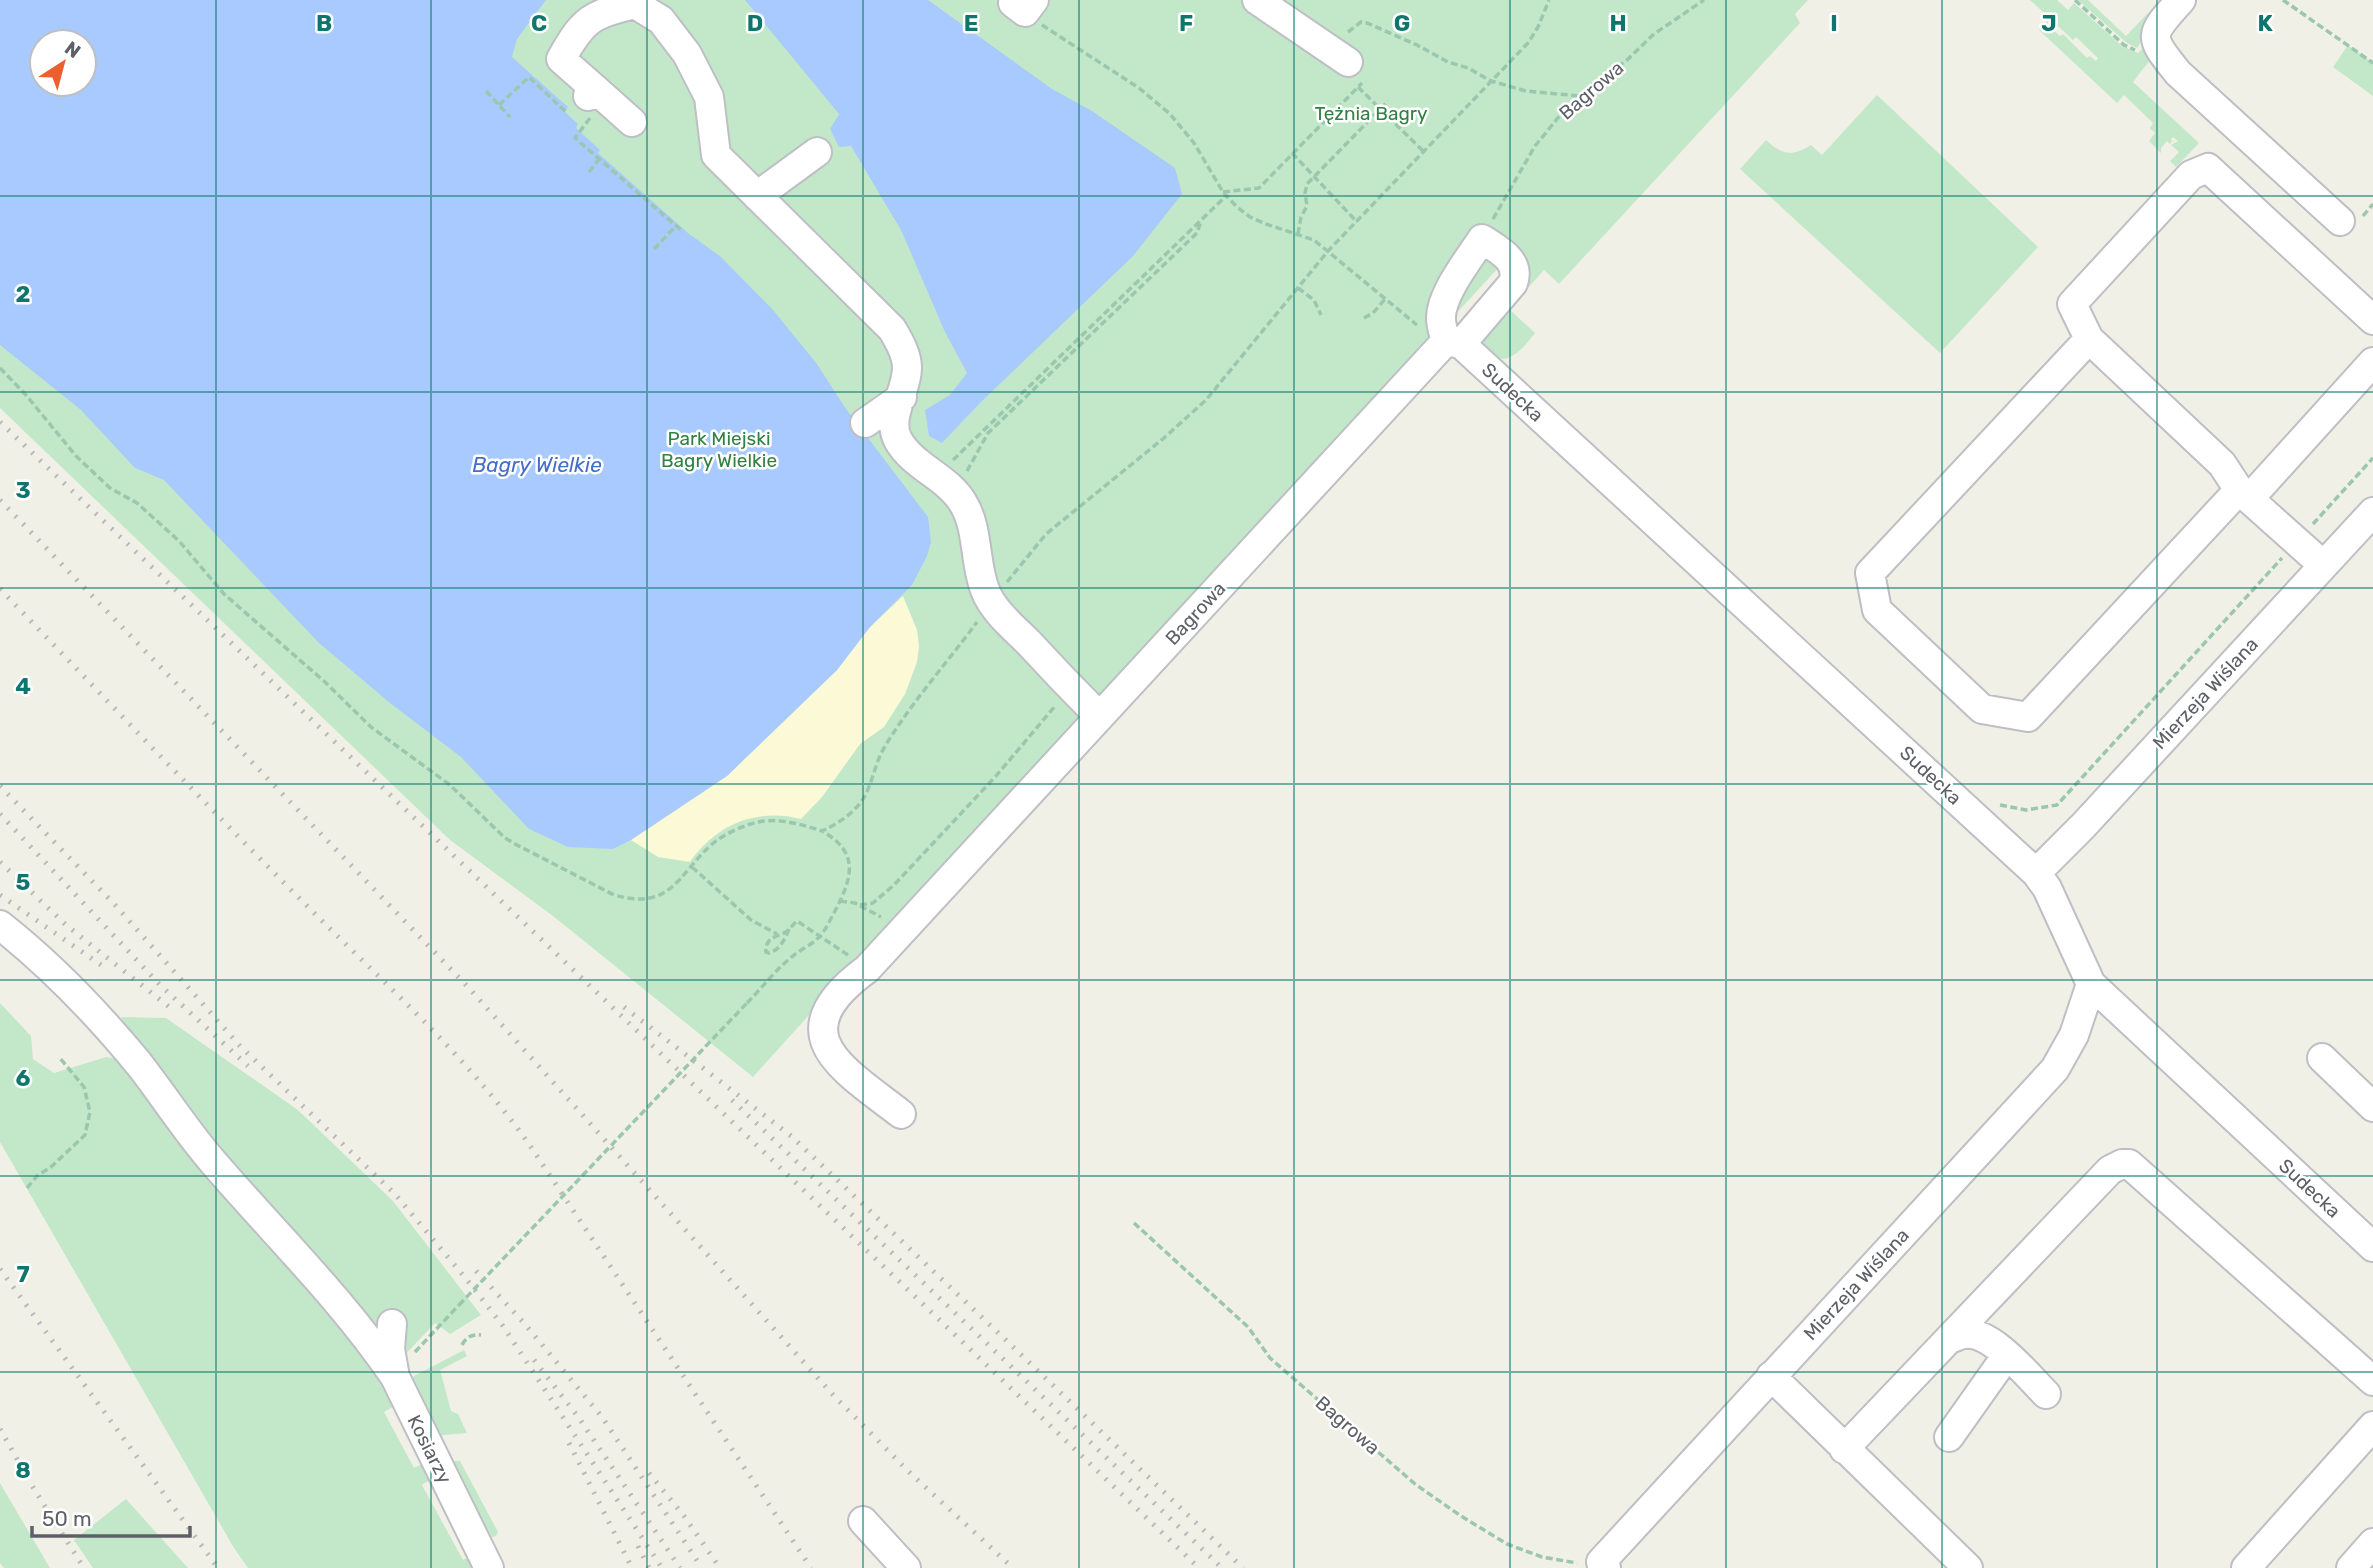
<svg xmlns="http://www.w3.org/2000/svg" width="2373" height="1568" viewBox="0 0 2373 1568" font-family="Rubik,sans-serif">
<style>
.green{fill:#c3e8c9;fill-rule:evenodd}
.sand{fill:#fcf9d6}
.water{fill:#a8caff;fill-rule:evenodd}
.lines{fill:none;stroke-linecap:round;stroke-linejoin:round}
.minor-casing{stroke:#bebfc5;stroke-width:32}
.path{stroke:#9ac7ae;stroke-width:3.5;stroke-dasharray:7 3.5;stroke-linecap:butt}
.minor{stroke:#fff;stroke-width:28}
.rail{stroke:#b9b9ba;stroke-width:5;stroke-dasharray:2 9;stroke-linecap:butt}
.path-bridge{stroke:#9ac7ae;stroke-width:3.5;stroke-dasharray:7 3.5;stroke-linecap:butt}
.grid{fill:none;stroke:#0f766e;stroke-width:2;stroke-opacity:0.55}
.labels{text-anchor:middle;stroke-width:5;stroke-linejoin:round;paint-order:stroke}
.street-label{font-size:19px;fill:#5e6067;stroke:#fff}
.park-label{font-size:19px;fill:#318243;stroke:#fff}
.water-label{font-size:21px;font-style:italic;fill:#456ec8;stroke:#fff}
.grid-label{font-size:23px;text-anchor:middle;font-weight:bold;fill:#0f766e;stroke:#fff;stroke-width:5;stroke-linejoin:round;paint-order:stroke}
</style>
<rect width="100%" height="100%" fill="#f0f0e6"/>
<path class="green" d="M0,0H1808L1795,14L1800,23L1559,284L1544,270L1509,309L1535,333C1527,343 1513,363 1497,358C1491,356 1484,347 1479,343L1528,274L1527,264L1513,252L867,951L753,1077L553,916L450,840L0,408ZM42,42H84V84H42Z
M2030,0H2057L2068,10L2074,3L2122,46L2138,53L2147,44L2153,56L2133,82L2199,143L2176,167L2170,161L2179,152L2171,145L2178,141L2173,137L2171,139L2172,141L2170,144L2167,141L2161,148V153L2149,141L2155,133L2150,128L2153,123L2124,95L2117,103L2039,30L2048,21L2057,28L2055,32L2060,36L2063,34L2087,58L2090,56L2096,61L2098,58L2076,37L2073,40Z
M2078,0H2088L2126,36L2150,11C2144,23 2145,37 2137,48L2127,43Z
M2348,45L2373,63V96L2333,67Z
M1877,95L2038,247L1940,353L1740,169L1766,140C1782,155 1792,157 1811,145L1822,155Z
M0,1003L31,1036L33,1059L54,1073L106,1057L126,1060L349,1323L396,1405L384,1412L414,1468L426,1462L434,1477L422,1485L463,1560L475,1554L477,1568H248L234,1548L0,1142Z
M121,1017L166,1018L298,1110L393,1201L481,1315L450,1334L435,1323L399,1361L382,1325L371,1330L144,1058Z
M464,1350L467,1356L440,1370L451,1411L458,1414L467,1433L433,1436L410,1381L414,1376Z
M454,1461H460L498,1532L496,1536L492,1537L452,1463Z
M0,1483L50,1568H4L0,1563Z
M126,1499L188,1568H93L74,1540Z"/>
<path class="sand" d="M903,596L917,630L919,646L917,662L905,694L884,727L860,744L822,797L801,819C756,808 717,824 690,862L658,857L631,840L727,776L837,670L870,627Z"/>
<path class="water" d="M0,0H546L517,39L512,57L568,107L565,112L578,124L576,128L600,150L598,153L688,233L721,257L773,310L817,364L846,409L928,517L931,542L927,556L912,585L870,627L837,670L727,776L631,840L613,849L568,847L529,829L461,757L390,703L319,643L164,480L135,468L81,410L0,345ZM42,42H84V84H42Z
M745,0H928L1052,89L1092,111L1175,168L1182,194L1133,256L980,403L942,443L929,436L925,410L950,395L967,373L945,332L901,230L851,146L839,147L830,129L839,114Z"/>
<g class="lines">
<defs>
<path id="minor" d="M1257,0L1348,62
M2181,0C2148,36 2148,36 2178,73L2340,221
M1013,3L1025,12L1034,0
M595,89L632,122
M588,96L595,89L561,59C584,18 591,15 635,4L661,20L687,54L709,97L716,155L892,329C899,341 907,354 907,368C907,391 886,418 898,440C913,467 948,477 963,503C979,529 974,562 985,590C993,611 1013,627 1029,643C1052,668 1075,692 1099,716
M757,196L817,152
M2089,339L2072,304L2191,175L2208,168L2373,320
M1446,341L1461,344L2036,873L2047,888L2091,984L2373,1247
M1446,341C1444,334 1441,326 1441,319C1440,295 1469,259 1482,239C1499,250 1521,261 1513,283L1461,344
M865,423L902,397
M2239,490L2028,717L1982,709L1877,610L1870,573L2089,339L2222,464L2239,490L2323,565
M2249,499L2373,362
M2036,873L2083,826L2373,512
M0,925C52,966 97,1013 139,1064C164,1096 186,1131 213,1162C274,1233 342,1299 395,1377
M2322,1058L2373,1107
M901,1114C842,1068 778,1034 867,969L1446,341
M392,1324L390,1349L395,1377L489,1568
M1949,1339C1954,1338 1960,1334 1965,1334C1992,1331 2028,1376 2046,1394
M1771,1376L1968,1568
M1949,1437L2007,1355
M1844,1449L2110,1170L2122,1164H2129L2373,1381
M863,1521L906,1568
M1606,1568L1601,1562L2055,1069L2074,1035L2091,984
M2246,1568L2373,1426
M2351,1568L2373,1543"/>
</defs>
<use href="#minor" class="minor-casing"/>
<path class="path" d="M2075,0L2124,45L2135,50
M2283,0L2373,63
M1042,25L1139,88L1170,114L1194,143L1223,192L1237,207L1250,217L1266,224L1314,240L1417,325
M1348,32L1361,22L1367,23L1417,45L1448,62L1468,68L1491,81L1526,91L1580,96
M1358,87L1424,152
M486,91L510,117
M499,105L529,77L566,112
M590,118L575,138L682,231
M1292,153L1357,222
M589,172L599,159
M1223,192L1259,188L1362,83
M2363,216L2373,204
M1493,219L1535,146L1566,108L1593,84L1626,61L1654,34L1704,0
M1298,234L1301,217L1307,206L1305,193L1307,184L1388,101
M654,249L676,226
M1298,288L1314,300L1321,315
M1364,318L1373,313L1385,299
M0,368L26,395L76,456L110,488L137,503L179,541L224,594L325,682L371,727L450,785L505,838L517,845L614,895C671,911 677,876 711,845C724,834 747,823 764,821C784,819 803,825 822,831
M953,460L1226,196
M967,471L988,433L1197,233L1201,221
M2313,524L2373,458
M1007,582L1046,534L1164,438L1206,400L1328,251L1528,43L1538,27L1549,0
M2000,805L2026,810L2057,805L2282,558
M692,867L751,920L777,934
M840,901L855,903L881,917
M860,905L873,903L894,885L996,776L1056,705
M789,929C785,939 780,950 769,953L766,952C765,939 774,937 784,933C790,930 793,924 797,921L848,955
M747,1003C762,988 776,969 793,956C801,949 812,945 819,937C826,930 831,918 836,909C853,876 859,852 822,831C837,824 851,815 861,802C872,787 874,765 884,748C910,704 947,663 977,622
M27,1188L37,1176L51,1167L85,1135L90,1112L84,1087L59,1057
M1134,1223L1248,1327L1270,1358L1415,1484L1461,1516L1507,1544L1542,1557L1577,1563
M462,1345C466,1337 472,1334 481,1335
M415,1352L459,1305"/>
<use href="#minor" class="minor"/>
<path class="rail" d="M0,422L1199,1568
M0,500L467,986L834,1396L908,1471L1013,1568
M0,589C102,695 203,802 307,906C384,983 468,1057 531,1147L811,1568
M0,786L116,906L240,1046L395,1194L467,1280L503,1326L662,1568
M0,814L160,985L248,1066
M0,862L66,925L173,1010
M0,895L101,965
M624,1007L791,1136L1010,1344L1243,1568
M732,1100L1222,1568
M0,1269L218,1568
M476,1271L524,1323L602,1417L702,1568
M534,1360L579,1418L680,1568
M0,1429L34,1489L84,1568
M569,1443L632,1568
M649,1473L684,1516L720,1568
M638,1546L649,1568"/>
<path class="path-bridge" d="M459,1305L747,1003"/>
</g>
<path class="grid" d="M216,0V1568M431,0V1568M647,0V1568M863,0V1568M1079,0V1568M1294,0V1568M1510,0V1568M1726,0V1568M1942,0V1568M2157,0V1568M0,196H2373M0,392H2373M0,588H2373M0,784H2373M0,980H2373M0,1176H2373M0,1372H2373"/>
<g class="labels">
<g class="street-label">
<text transform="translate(1591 90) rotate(-41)" y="7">Bagrowa</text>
<text transform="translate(1513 392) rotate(43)" y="7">Sudecka</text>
<text transform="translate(1195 613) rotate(-47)" y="7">Bagrowa</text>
<text transform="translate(2205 693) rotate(-47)" y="7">Mierzeja Wiślana</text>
<text transform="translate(1931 775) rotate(43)" y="7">Sudecka</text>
<text transform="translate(2310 1188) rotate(43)" y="7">Sudecka</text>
<text transform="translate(1856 1284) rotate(-47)" y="7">Mierzeja Wiślana</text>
<text transform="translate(1348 1425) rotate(41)" y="7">Bagrowa</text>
<text transform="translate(430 1449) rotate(63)" y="7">Kosiarzy</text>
</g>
<g class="park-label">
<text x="1371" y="120">Tężnia Bagry</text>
<text x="719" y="445">Park Miejski<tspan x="719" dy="22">Bagry Wielkie</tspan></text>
</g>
<g class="water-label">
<text x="537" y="472">Bagry Wielkie</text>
</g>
</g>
<g class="grid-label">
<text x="324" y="31">B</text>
<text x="539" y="31">C</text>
<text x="755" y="31">D</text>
<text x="971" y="31">E</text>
<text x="1186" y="31">F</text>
<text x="1402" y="31">G</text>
<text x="1618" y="31">H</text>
<text x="1834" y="31">I</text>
<text x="2049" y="31">J</text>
<text x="2265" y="31">K</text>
<text x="23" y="302">2</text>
<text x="23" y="498">3</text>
<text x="23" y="694">4</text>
<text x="23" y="890">5</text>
<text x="23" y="1086">6</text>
<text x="23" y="1282">7</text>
<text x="23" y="1478">8</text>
</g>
<g transform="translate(63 63) rotate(36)"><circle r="33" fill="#ffffff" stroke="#bfbfc2" stroke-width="2"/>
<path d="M0-5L12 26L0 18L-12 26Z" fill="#ee5f2e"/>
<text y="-10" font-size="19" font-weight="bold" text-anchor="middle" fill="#5e6067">N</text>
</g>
<path d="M32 1526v10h158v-10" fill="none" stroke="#5e6067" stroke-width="3.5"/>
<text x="42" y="1526" font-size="21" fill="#5e6067" stroke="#ffffff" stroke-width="5" paint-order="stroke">50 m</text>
</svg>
